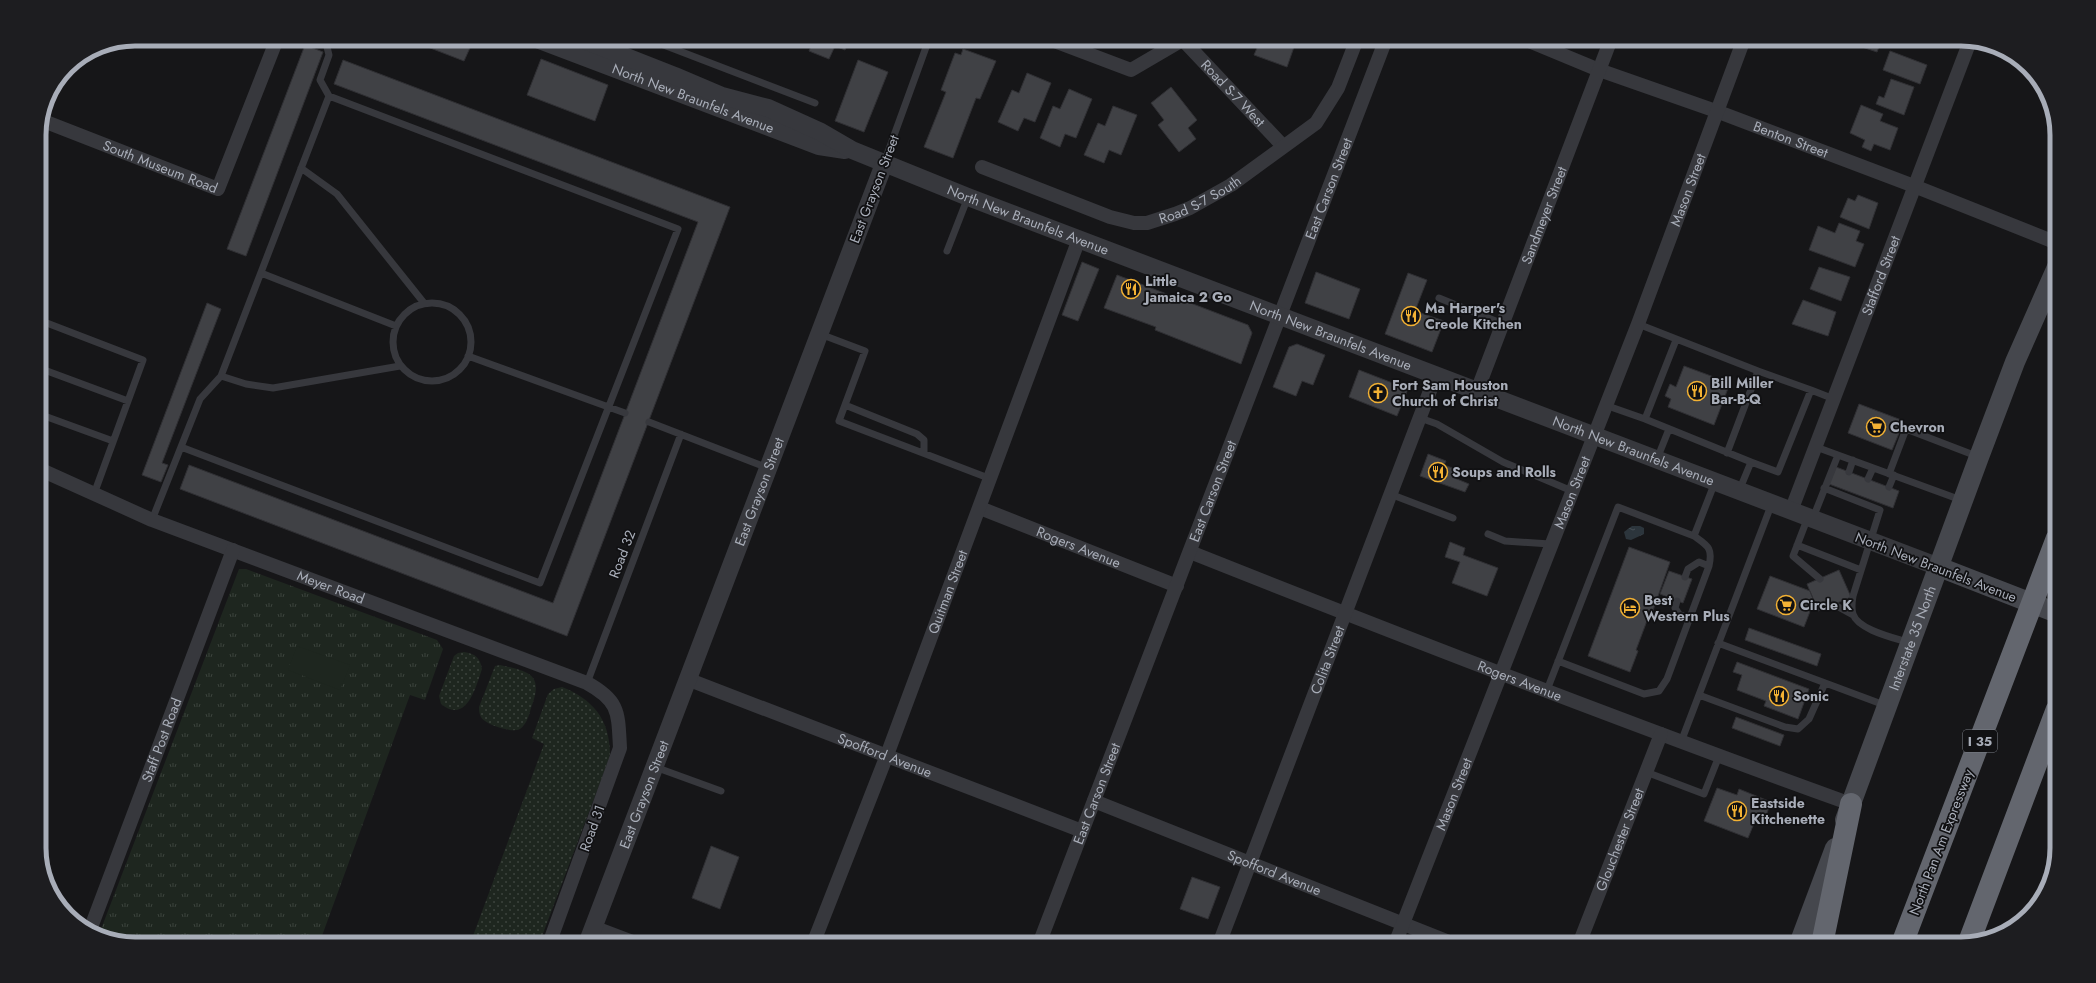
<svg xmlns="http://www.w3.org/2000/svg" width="2096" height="983" viewBox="0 0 2096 983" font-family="Jost,sans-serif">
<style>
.grass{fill:url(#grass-dots)}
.park{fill:url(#park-tufts)}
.pitch{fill:#1e261f}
.water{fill:url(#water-ripples)}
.building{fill:#404145;stroke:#303034}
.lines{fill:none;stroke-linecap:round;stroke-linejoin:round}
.service{stroke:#37383d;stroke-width:7}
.minor{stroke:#37383d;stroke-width:14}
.tertiary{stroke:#37383d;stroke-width:18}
.secondary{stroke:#45474d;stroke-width:20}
.motorway{stroke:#63666e;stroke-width:22}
.labels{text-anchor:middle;stroke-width:3.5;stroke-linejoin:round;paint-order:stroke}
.shield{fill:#111113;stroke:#7b7e86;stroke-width:1}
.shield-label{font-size:13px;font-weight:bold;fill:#a8adb8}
.street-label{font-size:14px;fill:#a8adb8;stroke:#111113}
.poi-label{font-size:14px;font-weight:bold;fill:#a8adb8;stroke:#111113;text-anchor:start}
.rim{fill:none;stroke:#a8adb8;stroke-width:5}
</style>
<defs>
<pattern id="grass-dots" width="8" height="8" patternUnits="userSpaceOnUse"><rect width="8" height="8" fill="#1e261f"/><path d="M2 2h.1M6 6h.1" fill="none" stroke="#3c433d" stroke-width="1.8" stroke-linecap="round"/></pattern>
<pattern id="park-tufts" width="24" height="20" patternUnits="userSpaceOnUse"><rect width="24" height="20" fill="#1e261f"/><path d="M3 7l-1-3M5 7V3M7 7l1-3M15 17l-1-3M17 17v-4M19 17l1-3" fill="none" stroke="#3c433d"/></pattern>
<pattern id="water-ripples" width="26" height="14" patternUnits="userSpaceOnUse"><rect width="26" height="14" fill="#2c353c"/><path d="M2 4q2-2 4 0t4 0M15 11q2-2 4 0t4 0" fill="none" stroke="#485056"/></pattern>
</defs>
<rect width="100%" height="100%" fill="#161618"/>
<path class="grass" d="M464,652C475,654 480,657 482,669C476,686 467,725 441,704L439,696L454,656L458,653Z
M500,665C530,672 544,674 531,708C529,715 527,724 520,729C513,733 491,726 485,721C480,718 479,713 479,707L495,666Z
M562,687C592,699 609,718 610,752C610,759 605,768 603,775L539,944H470L544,744L532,738L548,694L554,689Z"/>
<path class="park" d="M239,569H246L437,640L443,649L425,700L410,695L319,944H135L98,937Z"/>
<path class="pitch" d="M297,646L350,665L340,690L288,670Z"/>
<path class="water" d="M1632,526H1640L1644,528V534L1631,540L1626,539L1624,532Z"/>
<path class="building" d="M407,39H474L464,61Z
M814,39H850L845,50L835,46L829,59L809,51Z
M1237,39H1282L1281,42L1294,47L1287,67L1254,55L1257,48Z
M1861,39H1882L1877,52L1859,46Z
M305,45L323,52L246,256L227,249Z
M963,49L996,61L980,99L976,98L953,158L924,147L946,92L941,90L955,53L961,55Z
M1890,51L1927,65L1920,84L1883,70Z
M541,59L608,85L595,121L527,95Z
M343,60L730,207L567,636L180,489L189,465L553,603L698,222L334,84Z
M858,60L888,72L864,132L835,121Z
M1027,73L1051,83L1035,122L1024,118L1018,131L998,122L1012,90L1019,93Z
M1891,79L1914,87L1904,115L1876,104L1879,96L1884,98Z
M1171,87L1197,120L1188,128L1196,139L1179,152L1158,125L1164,120L1151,103Z
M1069,89L1092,99L1076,138L1065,134L1060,147L1040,138L1053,106L1060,109Z
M1861,105L1883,114L1880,121L1898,128L1890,150L1874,144L1871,151L1862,147L1865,140L1850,133Z
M1113,106L1137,115L1121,155L1109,150L1104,163L1084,155L1098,123L1105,126Z
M1858,195L1878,203L1869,229L1840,217L1848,198L1855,201Z
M1839,223L1860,231L1856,241L1864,244L1855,267L1809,250L1818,226L1835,233Z
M1082,262L1099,269L1078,321L1062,315Z
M1819,267L1850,277L1841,301L1810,289Z
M1316,272L1360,289L1349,319L1305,303Z
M1408,273L1427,280L1415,311L1444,321L1432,352L1385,334Z
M1117,275L1248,325L1252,333L1241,364L1155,330L1156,327L1104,308Z
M1803,300L1836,312L1828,336L1792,324Z
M207,303L221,309L162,463L168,465L161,482L142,475Z
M1297,344L1325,355L1313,385L1302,381L1296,396L1273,387L1289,347Z
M1684,366L1730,383L1714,425L1668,407L1671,399L1665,396L1670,384L1676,387Z
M1359,370L1408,389L1397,416L1349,397Z
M1859,404L1904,421L1892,450L1848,433Z
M1428,454L1446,461L1444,465L1455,469L1452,477L1469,484L1465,492L1420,476Z
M1836,467L1899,491L1893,508L1829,484Z
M1450,542L1465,548L1463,555L1498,568L1487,596L1452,583L1460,562L1445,557Z
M1629,547L1670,562L1650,619L1648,618L1636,650L1638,651L1630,672L1588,656Z
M1839,570L1851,597L1818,611L1807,584Z
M1669,571L1692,579L1683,603L1660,594Z
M1770,576L1810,591L1814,601L1804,627L1757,609Z
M1749,628L1821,654L1817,666L1745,640Z
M1737,662L1809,689L1798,719L1764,706L1766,701L1737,690L1742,675L1733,672Z
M1736,717L1784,735L1780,746L1732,728Z
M1717,788L1737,795L1739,789L1771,802L1763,824L1755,821L1748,838L1704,821Z
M711,846L739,857L720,909L692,898Z
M1192,877L1220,887L1208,919L1180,909Z"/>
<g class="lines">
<path class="service" d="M325,39L329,55L320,80L329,96
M648,39L815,103
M884,163L929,39
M301,168L337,194L424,303
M947,251L968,197
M261,273L396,326
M1439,298L1503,324
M393 342a39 39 0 1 1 78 0a39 39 0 1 1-78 0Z
M39,320L143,360L94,494
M1638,324L1758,371
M820,334L865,351L839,421L991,479
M468,356L625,413
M39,368L128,401
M221,376L246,384L273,388L400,366
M845,405L917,434L924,440V453
M1605,405L1645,419L1751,462L1739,491
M39,414L113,441
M1420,418L1437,424L1503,462L1572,491
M1645,419L1676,340
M649,422L768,468
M1816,447L1961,500
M1727,453L1758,371L1811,390
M1657,459L1669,429
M1751,462L1778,472L1811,390L1834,399
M1849,472L1853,460
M1889,474L1906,429L1979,457
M1868,479L1873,468
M1889,487L1894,475
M1824,488L1880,510L1853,596C1852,602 1851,608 1853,614C1858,630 1895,638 1910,643
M1390,494L1453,518
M1808,517L1793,556L1820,579
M1813,518L1838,455
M152,520L200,399L221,376L329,96L678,229L540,583L181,447
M1488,534L1505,541L1550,544
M1797,545L1861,570
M1685,577L1688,569L1699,562L1709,566
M1677,601L1675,608L1679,614L1689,619
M1833,604L1853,615
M1718,643L1887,706
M1558,661L1644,694L1659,691L1667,679L1709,566C1713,548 1708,546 1694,536
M587,683L681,434
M1547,690L1618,507L1694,536L1715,482
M1699,695L1785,727L1798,729L1809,719L1825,683
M1681,742L1772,503
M655,767L721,791
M1646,772L1704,794L1719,756"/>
<g class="minor">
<path d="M1049,39L1131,70L1184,39"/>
<path id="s1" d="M1524,39L1599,70L1716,111L1914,186L2057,243"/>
<path id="s2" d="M1183,40L1283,146"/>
<path id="s3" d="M41,120L218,189L277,39"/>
<path id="s4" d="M982,167L1110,217L1134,223H1147L1175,214L1190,208L1231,185L1316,123L1338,88L1357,39"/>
<path id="s5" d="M1477,391L1611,39"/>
<path id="s6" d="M39,469L152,520L587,683C620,701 618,713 620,748L549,944"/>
<path id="s7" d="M980,508L1177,586"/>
<path id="s8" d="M1791,511L1970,41"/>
<path id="s9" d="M1190,552C1409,639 1629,724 1851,804"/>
<path id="s10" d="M687,679L1082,831"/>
<path id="s11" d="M1094,801L1454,944"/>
<path d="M593,927L638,944"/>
<path id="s12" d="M90,930L233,550"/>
<path id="s13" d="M813,944L887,755L1079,239"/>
<path id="s14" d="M1039,944L1386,39"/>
<path id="s15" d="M1219,944L1436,375"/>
<path id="s16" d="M1395,944L1638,324L1744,39"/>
<path id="s17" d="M1579,944L1661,734"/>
</g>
<g class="tertiary">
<path id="s18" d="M537,39L819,146L845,150"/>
<path id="s19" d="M581,39L675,76L722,96L768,108L821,132L852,150L968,197L1939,567"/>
<path id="s20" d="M587,944L884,164"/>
</g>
<g class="secondary">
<path d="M1939,567L2057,613"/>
<path id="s21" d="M1845,820L1979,457L2015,362L2057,267"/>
<path d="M1799,944L1835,848"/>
</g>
<path class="motorway" d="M1969,942L2057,709
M1822,944L1851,804
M1902,944L2057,538"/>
</g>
<defs>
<symbol id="restaurant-ring" viewBox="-11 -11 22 22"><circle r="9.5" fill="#111113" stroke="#f2b134" stroke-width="1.5"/><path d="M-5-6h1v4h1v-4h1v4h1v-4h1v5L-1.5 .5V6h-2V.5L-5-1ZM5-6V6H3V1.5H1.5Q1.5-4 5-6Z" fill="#f2b134"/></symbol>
<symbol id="church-ring" viewBox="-11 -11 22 22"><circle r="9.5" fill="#111113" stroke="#f2b134" stroke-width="1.5"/><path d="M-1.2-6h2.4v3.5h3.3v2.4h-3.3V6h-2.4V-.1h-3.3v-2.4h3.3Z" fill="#f2b134"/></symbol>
<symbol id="supermarket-ring" viewBox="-11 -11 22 22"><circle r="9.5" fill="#111113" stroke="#f2b134" stroke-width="1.5"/><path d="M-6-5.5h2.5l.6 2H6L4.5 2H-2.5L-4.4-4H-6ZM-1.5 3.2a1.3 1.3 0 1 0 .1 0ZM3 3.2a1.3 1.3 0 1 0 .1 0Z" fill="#f2b134"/></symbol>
<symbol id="hotel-ring" viewBox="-11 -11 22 22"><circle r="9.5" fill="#111113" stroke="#f2b134" stroke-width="1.5"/><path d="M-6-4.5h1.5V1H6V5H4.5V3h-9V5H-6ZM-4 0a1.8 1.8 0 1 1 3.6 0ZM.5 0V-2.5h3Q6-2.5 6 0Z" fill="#f2b134"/></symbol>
</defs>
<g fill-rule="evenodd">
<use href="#restaurant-ring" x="1120" y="278" width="22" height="22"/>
<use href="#restaurant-ring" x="1400" y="305" width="22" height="22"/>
<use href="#restaurant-ring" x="1686" y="380" width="22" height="22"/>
<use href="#church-ring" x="1367" y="382" width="22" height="22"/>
<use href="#supermarket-ring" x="1865" y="416" width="22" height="22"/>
<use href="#restaurant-ring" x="1427" y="461" width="22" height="22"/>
<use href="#supermarket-ring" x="1775" y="594" width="22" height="22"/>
<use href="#hotel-ring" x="1619" y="597" width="22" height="22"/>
<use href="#restaurant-ring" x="1768" y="685" width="22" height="22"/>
<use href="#restaurant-ring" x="1726" y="800" width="22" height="22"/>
</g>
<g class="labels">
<rect class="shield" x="1963" y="730" width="34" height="22" rx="3"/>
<g class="shield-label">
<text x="1980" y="746">I 35</text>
</g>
<g class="street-label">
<text dy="5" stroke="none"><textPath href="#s2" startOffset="73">Road S-7 West</textPath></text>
<text dy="5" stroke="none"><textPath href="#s18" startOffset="167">North New Braunfels Avenue</textPath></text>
<text dy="5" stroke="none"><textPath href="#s1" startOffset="285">Benton Street</textPath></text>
<text dy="5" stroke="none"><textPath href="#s3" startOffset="128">South Museum Road</textPath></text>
<text transform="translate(874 189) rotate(-69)" y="5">East Grayson Street</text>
<text dy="5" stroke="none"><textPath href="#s14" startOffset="809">East Carson Street</textPath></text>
<text dy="5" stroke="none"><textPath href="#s16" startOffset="809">Mason Street</textPath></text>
<text dy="5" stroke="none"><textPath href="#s4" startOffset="233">Road S-7 South</textPath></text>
<text dy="5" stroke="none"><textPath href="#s5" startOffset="188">Sandmeyer Street</textPath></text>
<text dy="5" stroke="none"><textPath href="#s19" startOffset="483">North New Braunfels Avenue</textPath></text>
<text dy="5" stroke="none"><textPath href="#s8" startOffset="252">Stafford Street</textPath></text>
<text dy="5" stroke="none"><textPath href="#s19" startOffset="807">North New Braunfels Avenue</textPath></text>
<text dy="5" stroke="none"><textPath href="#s19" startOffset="1131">North New Braunfels Avenue</textPath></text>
<text dy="5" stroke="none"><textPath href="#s20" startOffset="484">East Grayson Street</textPath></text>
<text dy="5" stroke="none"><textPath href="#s14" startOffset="485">East Carson Street</textPath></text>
<text dy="5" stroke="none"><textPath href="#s16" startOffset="485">Mason Street</textPath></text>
<text dy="5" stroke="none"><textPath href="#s7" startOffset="106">Rogers Avenue</textPath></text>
<text transform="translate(622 554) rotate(-69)" y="5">Road 32</text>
<text transform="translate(1936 567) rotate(21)" y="5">North New Braunfels Avenue</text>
<text dy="5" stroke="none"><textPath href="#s6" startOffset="315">Meyer Road</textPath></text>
<text dy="5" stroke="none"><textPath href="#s13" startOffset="377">Quitman Street</textPath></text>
<text dy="5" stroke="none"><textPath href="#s21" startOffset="194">Interstate 35 North</textPath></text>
<text dy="5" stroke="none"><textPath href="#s15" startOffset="304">Colita Street</textPath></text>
<text dy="5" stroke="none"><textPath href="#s9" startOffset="354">Rogers Avenue</textPath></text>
<text dy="5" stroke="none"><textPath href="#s12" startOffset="203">Staff Post Road</textPath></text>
<text dy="5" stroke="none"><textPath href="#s10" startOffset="212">Spofford Avenue</textPath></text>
<text dy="5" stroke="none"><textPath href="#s20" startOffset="160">East Grayson Street</textPath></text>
<text dy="5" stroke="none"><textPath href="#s14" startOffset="161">East Carson Street</textPath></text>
<text dy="5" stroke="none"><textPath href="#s16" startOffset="161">Mason Street</textPath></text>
<text transform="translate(592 828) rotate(-70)" y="5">Road 31</text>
<text dy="5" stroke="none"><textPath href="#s17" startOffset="112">Glouchester Street</textPath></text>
<text transform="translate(1941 842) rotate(-69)" y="5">North Pan Am Expressway</text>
<text dy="5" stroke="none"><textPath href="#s11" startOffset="194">Spofford Avenue</textPath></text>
</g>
<g class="poi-label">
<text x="1145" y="286">Little<tspan x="1145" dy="16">Jamaica 2 Go</tspan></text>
<text x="1425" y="313">Ma Harper's<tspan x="1425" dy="16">Creole Kitchen</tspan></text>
<text x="1711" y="388">Bill Miller<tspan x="1711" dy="16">Bar-B-Q</tspan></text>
<text x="1392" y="390">Fort Sam Houston<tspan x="1392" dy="16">Church of Christ</tspan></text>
<text x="1890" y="432">Chevron</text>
<text x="1452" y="477">Soups and Rolls</text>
<text x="1644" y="605">Best<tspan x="1644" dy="16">Western Plus</tspan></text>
<text x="1800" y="610">Circle K</text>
<text x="1793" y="701">Sonic</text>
<text x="1751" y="808">Eastside<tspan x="1751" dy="16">Kitchenette</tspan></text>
</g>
</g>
<path d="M0 0H2096V983H0ZM135 46H1961A89 89 0 0 1 2050 135V848A89 89 0 0 1 1961 937H135A89 89 0 0 1 46 848V135A89 89 0 0 1 135 46Z" fill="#1d1d20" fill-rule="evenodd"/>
<path class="rim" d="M135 46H1961A89 89 0 0 1 2050 135V848A89 89 0 0 1 1961 937H135A89 89 0 0 1 46 848V135A89 89 0 0 1 135 46Z"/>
</svg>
